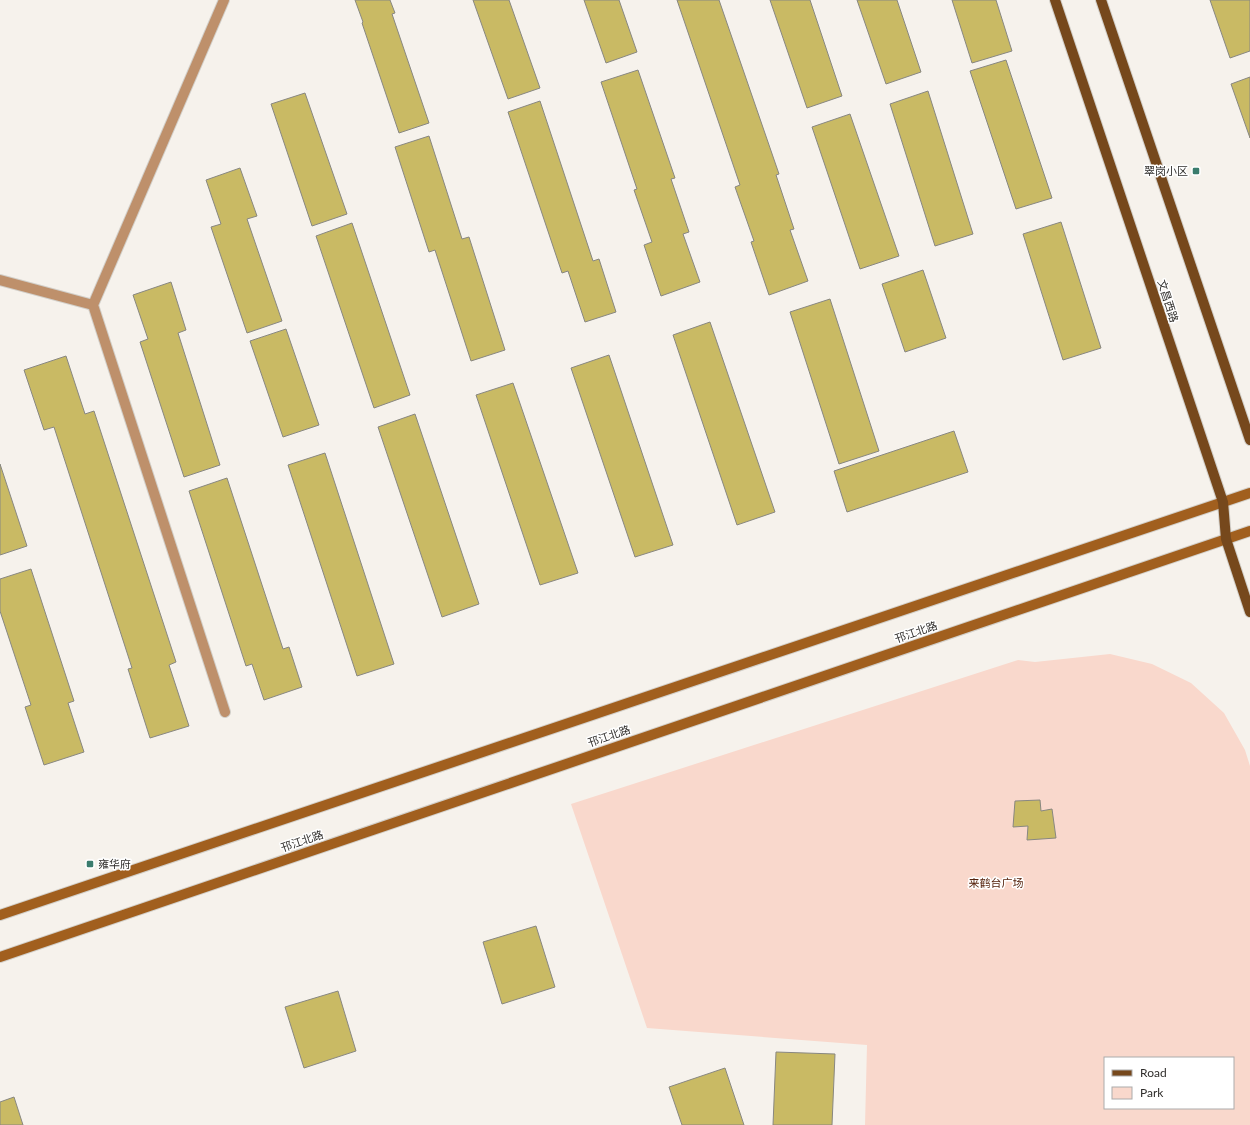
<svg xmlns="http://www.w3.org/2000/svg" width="1250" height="1125" viewBox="0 0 1250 1125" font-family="Lato,'Noto Sans SC',sans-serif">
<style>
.green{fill:#f9d8cc;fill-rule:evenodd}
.building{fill:#c9ba64;stroke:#888781}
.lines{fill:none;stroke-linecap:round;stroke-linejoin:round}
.service-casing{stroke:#d2cfc9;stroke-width:12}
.secondary-casing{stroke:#d2cfc9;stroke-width:12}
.primary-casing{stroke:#d2cfc9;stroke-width:12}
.service{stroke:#be906b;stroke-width:10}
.secondary{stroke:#a15f1e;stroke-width:10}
.primary{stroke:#76481c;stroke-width:10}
.poi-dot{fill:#3a7c6d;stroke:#fff;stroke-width:1.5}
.labels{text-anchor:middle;stroke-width:3;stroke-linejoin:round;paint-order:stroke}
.poi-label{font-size:11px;fill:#302e2c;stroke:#fff;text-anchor:end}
.street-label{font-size:11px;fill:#302e2c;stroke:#fff}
.park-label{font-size:11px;fill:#56230d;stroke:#fff}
</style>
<rect width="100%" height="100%" fill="#f6f2ec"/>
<path class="green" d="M1110,654L1152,664L1191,683L1224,713L1245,750L1250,766V1125H865L867,1045L647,1028L571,804L1018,660L1035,662ZM1105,1058H1233V1108H1105Z"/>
<path class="building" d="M355,0H390L395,13L392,14L429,123L399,133L362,23L363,22Z
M473,0H509L540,88L508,99Z
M584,0H619L637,52L606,63Z
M677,0H719L779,174L776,175L794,229L790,230L808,281L769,295L751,242L754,241L735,187L740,185Z
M770,0H810L842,96L807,108Z
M857,0H897L921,72L886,84Z
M952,0H996L1012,51L972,63Z
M1210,0H1250V51L1230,58Z
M1006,60L1052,198L1016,209L970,71Z
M638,70L675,178L671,179L689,232L683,234L700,282L661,296L644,245L652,242L634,190L637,189L601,82Z
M1250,77V138L1231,84Z
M928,91L973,234L935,246L890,104Z
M305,93L347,214L312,226L271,104Z
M540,101L593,261L599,259L616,312L585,322L568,271L562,273L508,112Z
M850,114L899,256L860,269L812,127Z
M429,136L462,239L469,237L505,350L471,361L435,250L429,252L395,147Z
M240,168L257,216L247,219L282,321L247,333L211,227L221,224L206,180Z
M1061,222L1101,348L1063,360L1023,234Z
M352,223L410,395L374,408L316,236Z
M923,270L946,338L905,352L882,284Z
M171,282L186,330L178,333L220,465L184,477L140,342L148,339L133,295Z
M830,299L879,451L839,464L790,312Z
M710,322L775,512L737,525L673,335Z
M286,329L319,425L283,437L250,341Z
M609,355L673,545L635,557L571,368Z
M66,356L85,414L94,411L176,662L169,665L189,726L150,738L128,669L132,668L54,427L44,430L24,370Z
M513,383L578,573L540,585L476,395Z
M415,414L479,604L442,617L378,427Z
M954,431L968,472L847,512L834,471Z
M325,453L394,664L357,676L288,465Z
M0,464L27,546L0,555Z
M227,478L283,649L289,647L302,687L264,700L252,664L246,666L189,491Z
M31,569L74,701L68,703L84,752L44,765L25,707L31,705L0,611V579Z
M1040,800L1041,811L1052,809L1056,838L1027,840L1028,826L1013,827L1015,801Z
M536,926L555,987L502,1004L483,942Z
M338,991L356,1051L304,1068L285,1007Z
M776,1052L835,1054L832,1125H773Z
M725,1068L744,1125H682L669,1087Z
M14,1097L23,1125H0V1102Z"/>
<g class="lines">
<defs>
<path id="service" d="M0,280L93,305L224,0
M93,305L225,712"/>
<path id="secondary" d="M0,915L1250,493
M0,957L1250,531"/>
<path id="primary" d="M1055,0L1223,502L1226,539L1250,612
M1101,0L1250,440"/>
</defs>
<use href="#service" class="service-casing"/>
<use href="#secondary" class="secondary-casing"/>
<use href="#primary" class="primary-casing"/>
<use href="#service" class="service"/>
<use href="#secondary" class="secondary"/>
<use href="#primary" class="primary"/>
</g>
<g class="poi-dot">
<rect x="1192" y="167" width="8" height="8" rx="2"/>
<rect x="86" y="860" width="8" height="8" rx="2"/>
</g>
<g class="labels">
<g class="poi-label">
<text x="1188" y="175">翠岗小区</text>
<text x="98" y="868" text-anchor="start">雍华府</text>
</g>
<g class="street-label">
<text transform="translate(1168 301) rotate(72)" y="4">文昌西路</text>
<text transform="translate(916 632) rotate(-19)" y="4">邗江北路</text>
<text transform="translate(609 736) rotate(-19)" y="4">邗江北路</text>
<text transform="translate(302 841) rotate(-19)" y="4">邗江北路</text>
</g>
<g class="park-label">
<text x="996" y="887">来鹤台广场</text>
</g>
</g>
<rect x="1104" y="1057" width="130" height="52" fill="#ffffff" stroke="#acabab"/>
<rect x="1112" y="1070" width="20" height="6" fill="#76481c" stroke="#acabab"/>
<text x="1140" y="1077" font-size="12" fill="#302e2c">Road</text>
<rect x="1112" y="1087" width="20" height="12" fill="#f9d8cc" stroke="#acabab"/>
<text x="1140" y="1097" font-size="12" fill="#302e2c">Park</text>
</svg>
